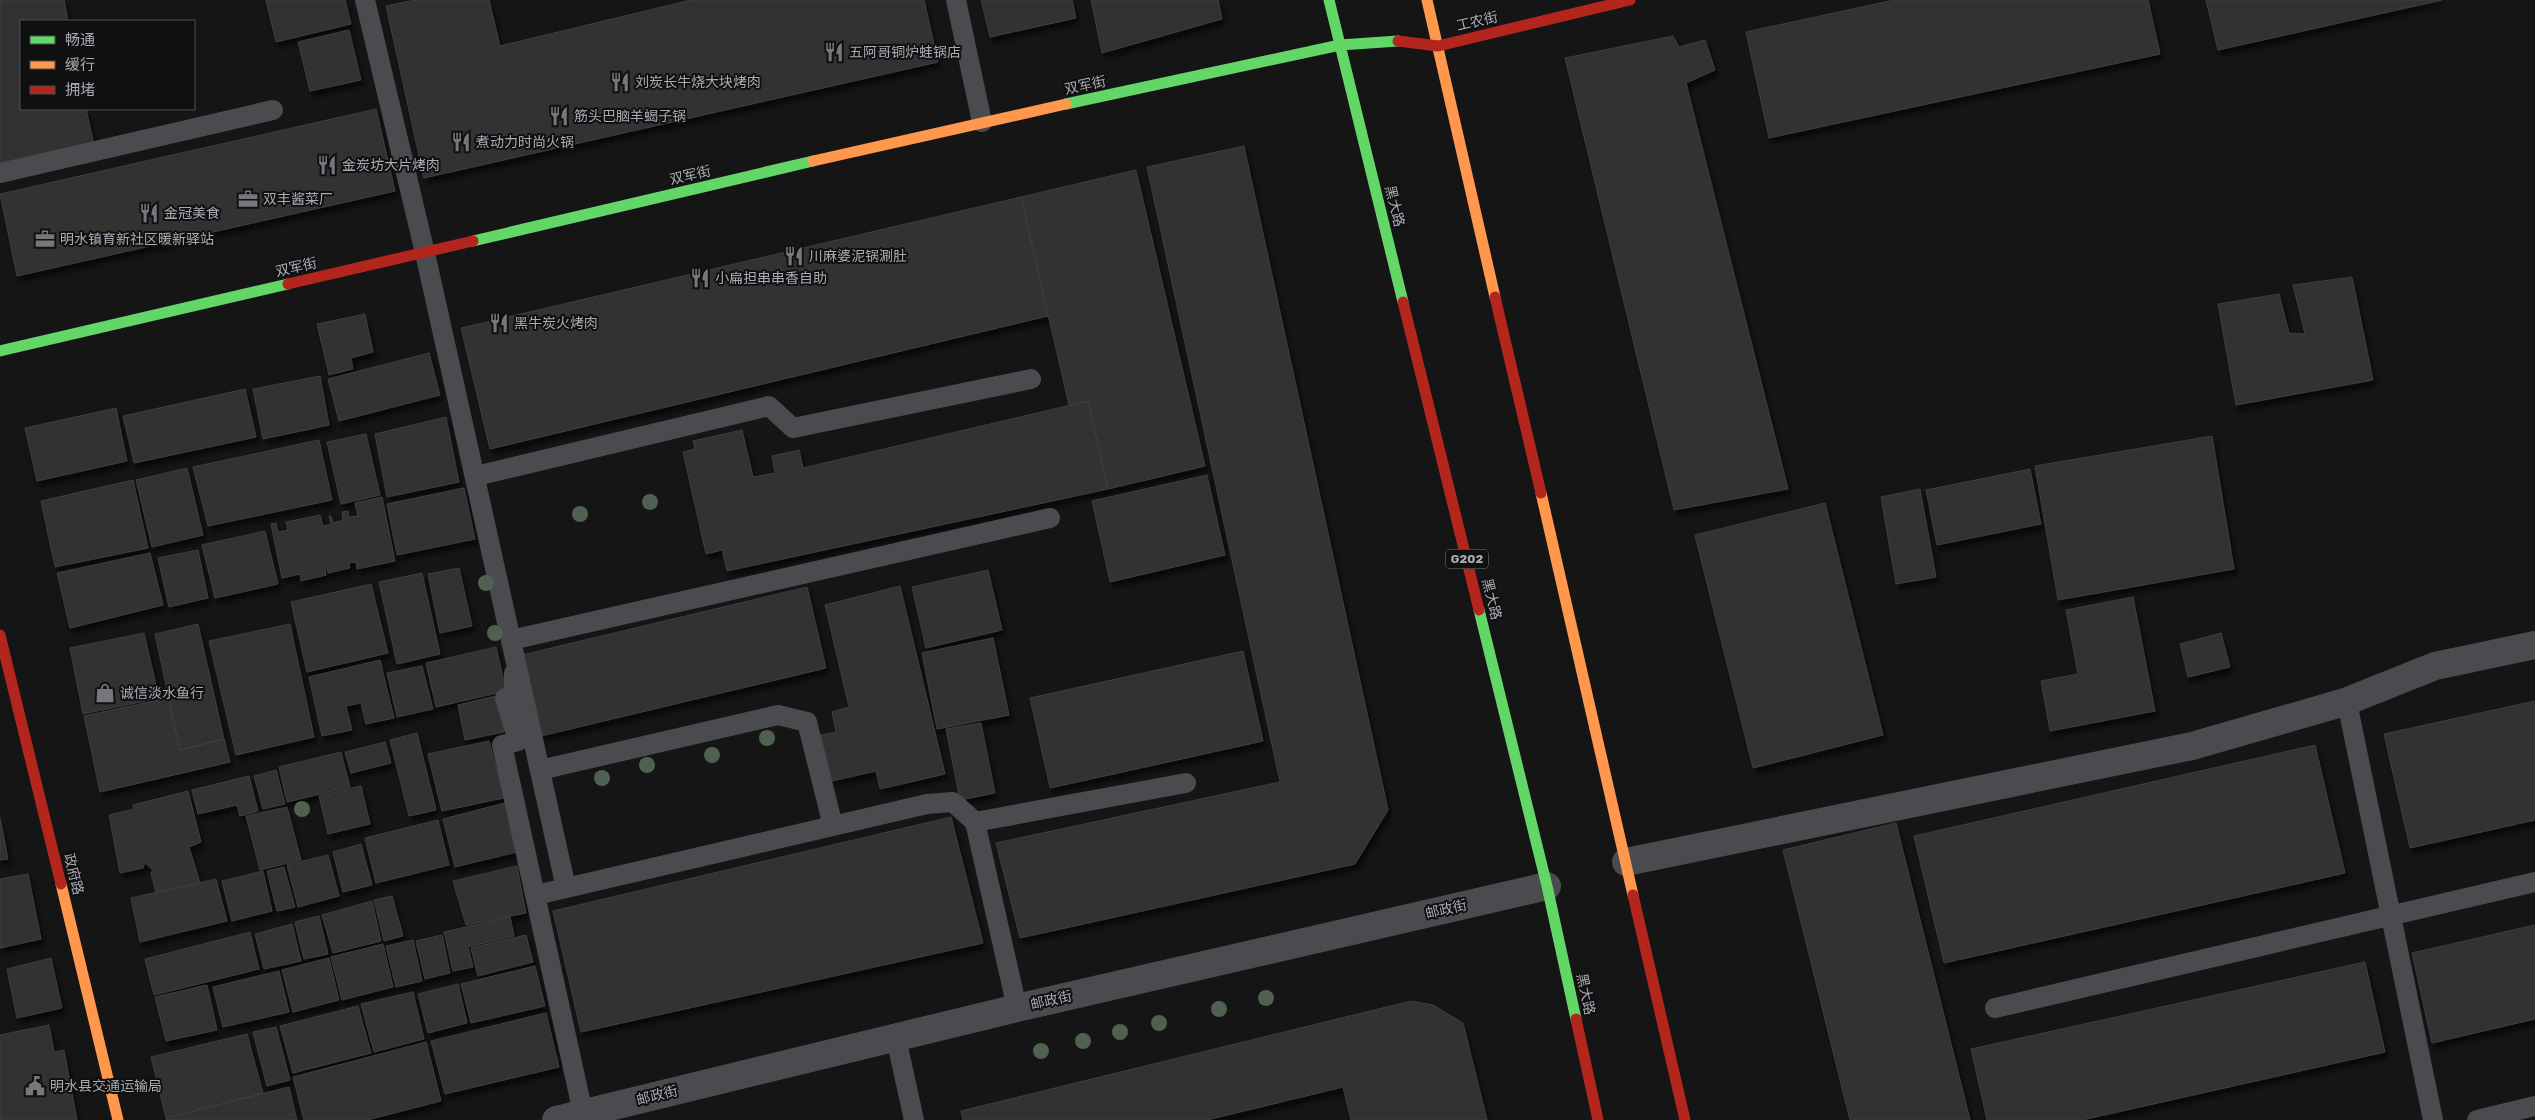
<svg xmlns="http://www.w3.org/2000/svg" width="2535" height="1120" viewBox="0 0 2535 1120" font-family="Rubik,'Noto Sans SC',sans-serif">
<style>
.building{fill:#303031;stroke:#3e3f42;filter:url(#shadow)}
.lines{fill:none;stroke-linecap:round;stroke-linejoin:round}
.lane{stroke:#4a4b4e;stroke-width:20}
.street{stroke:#4a4b4e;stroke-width:28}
.fast{stroke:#63d668;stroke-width:11}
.slow{stroke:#ff974d;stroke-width:11}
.jam{stroke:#b3261e;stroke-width:11}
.tree{fill:#506152}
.labels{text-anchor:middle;stroke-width:4;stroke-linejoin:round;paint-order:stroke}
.shield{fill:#101011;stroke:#7a7d84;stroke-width:1}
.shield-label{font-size:12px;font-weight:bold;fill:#a8acb5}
.street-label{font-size:14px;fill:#a8acb5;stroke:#101011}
.poi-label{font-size:14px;fill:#a8acb5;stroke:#101011;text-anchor:start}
</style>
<defs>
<filter id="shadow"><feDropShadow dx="3" dy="5.5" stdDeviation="2.5" flood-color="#0009"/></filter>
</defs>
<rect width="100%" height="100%" fill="#151516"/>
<path class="building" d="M0,0H64L68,21H21V109H86L94,145L0,164Z
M266,0H345L351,24L276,42Z
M415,0H489L500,46L691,0H924L938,62L424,178L386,6Z
M981,0H1072L1076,18L990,37Z
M1091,0H1218L1222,19L1102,53Z
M1894,0H2148L2160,54L1769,138L1746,32Z
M2206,0H2442L2218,50Z
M349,30L361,80L310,91L298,42Z
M1673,36L1679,47L1705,40L1715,70L1686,83L1788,489L1674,510L1565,58Z
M376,109L395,191L17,276L0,194Z
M1244,146L1388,810L1355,864L1020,938L996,843L1280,782L1147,167Z
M1136,170L1205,466L1108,489L1088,401L1069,405L1021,197Z
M1021,197L1048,316L490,449L461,328Z
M2352,277L2373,380L2236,405L2218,304L2279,294L2289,333L2305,334L2293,285Z
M365,314L373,352L351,358L353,369L329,375L317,324Z
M429,353L440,395L339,421L328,379Z
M320,376L329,425L263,439L253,389Z
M245,389L256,437L134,463L123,416Z
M1088,401L1108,489L727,571L722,550L706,554L683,452L695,449L693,441L742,430L753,477L775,473L772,456L799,450L803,468Z
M116,408L127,461L37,481L25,428Z
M446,417L459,482L387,497L375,434Z
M366,434L380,495L341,504L327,442Z
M2212,436L2234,569L2058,600L2035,466Z
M319,440L332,500L208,526L193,467Z
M187,468L203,535L152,547L136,480Z
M2030,469L2041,524L1937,545L1926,490Z
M1207,475L1225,555L1110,582L1092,501Z
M133,480L148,548L55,567L41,501Z
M464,488L475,539L397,555L387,504Z
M1920,489L1936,577L1896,584L1881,497Z
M382,497L395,561L357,569L356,562L349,563L350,568L328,573L327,568H325L326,575L301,581L300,574L282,578L271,524L276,523L278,532L288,530L286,522L320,515L323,526L331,524L329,516H331L333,523L343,520L342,512L348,511L349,517L358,516L355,503Z
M1825,503L1883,735L1753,768L1695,535Z
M265,531L278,584L215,598L202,545Z
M198,550L208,598L169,607L158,558Z
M150,553L163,605L70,628L57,573Z
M459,568L472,626L440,633L428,574Z
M988,570L1002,630L926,648L912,587Z
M422,573L440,654L397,664L379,582Z
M371,584L388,653L307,672L291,602Z
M900,586L945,774L880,789L876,771L832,781L821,735L836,732L832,712L849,707L825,605Z
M807,587L826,668L541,736L522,655Z
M2133,597L2155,711L2050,731L2041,681L2078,674L2066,610Z
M198,624L224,739L180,750L155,634Z
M290,624L314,737L236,755L209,641Z
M144,633L159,698L83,714L70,648Z
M2221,633L2230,667L2188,677L2180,644Z
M993,638L1009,715L937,729L922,653Z
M496,647L506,691L436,707L426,663Z
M1243,651L1263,741L1050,788L1030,698Z
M380,660L394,718L366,724L361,703L346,706L352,730L322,736L309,677Z
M422,666L433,709L397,717L387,673Z
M496,696L504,732L465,740L458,705Z
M168,698L180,750L224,739L230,762L100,792L84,716Z
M2535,701V820L2410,848L2384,734Z
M981,723L995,793L960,800L946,729Z
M417,733L436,810L409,816L390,740Z
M489,741L504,798L442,811L428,754Z
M385,742L391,763L351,773L345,752Z
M2315,745L2345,873L1944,963L1914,836Z
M341,752L350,787L287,802L279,767Z
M276,770L285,804L263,809L254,776Z
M249,776L258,811L240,816L237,805L198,814L192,790Z
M361,786L370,824L328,834L319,796Z
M188,791L201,842L189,847L200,883L156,893L151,873L153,870L145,863L143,868L120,873L109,815L134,809L133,805Z
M505,803L517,852L455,867L443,819Z
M287,807L301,860L260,870L246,816Z
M951,817L983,943L581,1032L553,911Z
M0,818L8,859L0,860Z
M438,820L449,865L376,883L365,838Z
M1896,823L1970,1120H1850L1783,850Z
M361,844L372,885L343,892L333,852Z
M328,855L339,896L298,907L287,865Z
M517,866L526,913L466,925L453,881Z
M284,867L295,907L277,911L267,871Z
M263,871L272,911L232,921L222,881Z
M28,874L41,939L0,948V879Z
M216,879L227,921L140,942L131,898Z
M392,896L403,936L384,941L374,900Z
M372,901L381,941L333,953L322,915Z
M319,916L328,954L304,959L295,922Z
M510,917L514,936L468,947L473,967L453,971L444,932Z
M292,924L301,961L264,969L255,934Z
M2535,925V1019L2432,1043L2412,953Z
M250,932L259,969L154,995L145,959Z
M442,935L450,973L425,979L416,941Z
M526,935L533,962L478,976L471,948Z
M413,940L422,981L396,987L386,946Z
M383,944L393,987L342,1000L331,957Z
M51,958L62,1008L17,1018L7,969Z
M329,958L339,1000L293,1012L282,970Z
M2365,962L2385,1052L2082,1120H1987L1971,1049Z
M535,966L545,1006L471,1023L461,984Z
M279,971L289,1012L223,1027L213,987Z
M458,984L467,1023L428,1033L418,994Z
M207,985L217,1030L166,1041L155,997Z
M413,992L424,1039L374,1052L361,1004Z
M1411,1001L1433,1005L1463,1023L1487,1120H1351L1343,1087L1207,1120H963L961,1111Z
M358,1006L371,1053L293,1073L280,1026Z
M546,1013L559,1067L445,1094L431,1041Z
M49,1025L54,1052L64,1050L77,1120H0V1035Z
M276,1027L290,1080L267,1086L253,1032Z
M247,1034L263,1093L166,1118L151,1057Z
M426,1042L441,1101L367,1120H304L293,1077Z
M289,1087L297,1120H167L166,1118Z"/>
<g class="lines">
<path class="lane" d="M365,0L425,253L566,888
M956,0L982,122
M0,173L273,110
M476,476L769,406L793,428L1031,379
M511,640L1050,518
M514,673V696L505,698L518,741L502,745L583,1113
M2345,702L2349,712L2433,1120
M540,770L778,715L807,722L833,826
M975,822L1186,783
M536,895L927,804L953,802L975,822L1017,1008
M1995,1008L2535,882
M896,1038L914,1120
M2477,1120L2535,1106"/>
<path class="street" d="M1626,862L2192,746L2345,702L2435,666L2535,645
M556,1120L1017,1008L1547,886"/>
<path class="fast" d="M1329,0L1403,302
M1066,104L1340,45L1398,41
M473,241L813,161
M0,351L288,284
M1479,610L1547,886L1576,1019"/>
<path class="slow" d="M1427,0L1495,297
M813,161L1066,104
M1541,493L1633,895
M61,884L118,1120"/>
<path class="jam" d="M1398,41L1438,46L1630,0
M288,284L473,241
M1495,297L1541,493
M1403,302L1479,610
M0,635L61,884
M1633,895L1685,1120
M1576,1019L1598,1120"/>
</g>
<g class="tree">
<circle cx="650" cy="502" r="8"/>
<circle cx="580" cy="514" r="8"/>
<circle cx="486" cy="583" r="8"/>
<circle cx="495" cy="633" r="8"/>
<circle cx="767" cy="738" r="8"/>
<circle cx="712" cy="755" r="8"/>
<circle cx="647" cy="765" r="8"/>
<circle cx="602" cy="778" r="8"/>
<circle cx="302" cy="809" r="8"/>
<circle cx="1266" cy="998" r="8"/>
<circle cx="1219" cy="1009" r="8"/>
<circle cx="1159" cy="1023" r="8"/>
<circle cx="1120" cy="1032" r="8"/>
<circle cx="1083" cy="1041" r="8"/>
<circle cx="1041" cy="1051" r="8"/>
</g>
<defs>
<symbol id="restaurant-bare" viewBox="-9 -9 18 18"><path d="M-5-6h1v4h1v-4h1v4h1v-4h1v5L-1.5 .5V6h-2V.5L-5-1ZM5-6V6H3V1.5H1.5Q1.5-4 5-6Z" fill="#75777d" stroke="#101011" stroke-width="2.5" paint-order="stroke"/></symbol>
<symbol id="office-bare" viewBox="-9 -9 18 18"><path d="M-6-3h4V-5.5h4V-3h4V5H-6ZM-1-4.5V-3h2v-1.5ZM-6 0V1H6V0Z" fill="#75777d" stroke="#101011" stroke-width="2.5" paint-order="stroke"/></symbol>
<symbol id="shop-bare" viewBox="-9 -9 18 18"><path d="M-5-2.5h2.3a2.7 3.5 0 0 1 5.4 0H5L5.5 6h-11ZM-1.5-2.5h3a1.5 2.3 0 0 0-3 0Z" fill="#75777d" stroke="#101011" stroke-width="2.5" paint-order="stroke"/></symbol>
<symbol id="civic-bare" viewBox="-9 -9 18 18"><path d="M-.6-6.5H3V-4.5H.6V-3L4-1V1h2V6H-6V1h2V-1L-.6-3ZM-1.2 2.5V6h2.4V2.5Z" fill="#75777d" stroke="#101011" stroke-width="2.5" paint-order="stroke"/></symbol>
</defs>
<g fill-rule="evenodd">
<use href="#restaurant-bare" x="820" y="38" width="28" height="28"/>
<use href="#restaurant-bare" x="606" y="68" width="28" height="28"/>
<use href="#restaurant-bare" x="545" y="102" width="28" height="28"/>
<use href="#restaurant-bare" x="447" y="128" width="28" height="28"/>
<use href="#restaurant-bare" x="313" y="151" width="28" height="28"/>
<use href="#office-bare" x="234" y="185" width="28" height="28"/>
<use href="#restaurant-bare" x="135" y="199" width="28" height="28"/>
<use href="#office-bare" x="31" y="225" width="28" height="28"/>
<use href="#restaurant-bare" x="780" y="242" width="28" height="28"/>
<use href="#restaurant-bare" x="686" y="264" width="28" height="28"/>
<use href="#restaurant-bare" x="485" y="309" width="28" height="28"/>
<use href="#shop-bare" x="91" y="679" width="28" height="28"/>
<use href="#civic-bare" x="21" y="1072" width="28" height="28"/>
</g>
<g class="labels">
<rect class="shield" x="1446" y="549.5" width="42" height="19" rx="4"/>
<g class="shield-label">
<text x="1467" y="563">G202</text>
</g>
<g class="street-label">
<text transform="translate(1477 21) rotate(-13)" y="5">工农街</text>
<text transform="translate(1085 85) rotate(-12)" y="5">双军街</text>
<text transform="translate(690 175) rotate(-13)" y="5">双军街</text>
<text transform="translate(1395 206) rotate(76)" y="5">黑大路</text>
<text transform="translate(296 267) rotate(-13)" y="5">双军街</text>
<text transform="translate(1492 599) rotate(76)" y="5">黑大路</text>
<text transform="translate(74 874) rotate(76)" y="5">政府路</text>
<text transform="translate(1446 909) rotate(-13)" y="5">邮政街</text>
<text transform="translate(1586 994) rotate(78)" y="5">黑大路</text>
<text transform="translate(1051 1000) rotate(-13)" y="5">邮政街</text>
<text transform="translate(657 1095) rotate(-14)" y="5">邮政街</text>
</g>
<g class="poi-label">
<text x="849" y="57">五阿哥铜炉蛙锅店</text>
<text x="635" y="87">刘炭长牛烧大块烤肉</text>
<text x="574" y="121">筋头巴脑羊蝎子锅</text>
<text x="476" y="147">煮动力时尚火锅</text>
<text x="342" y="170">金炭坊大片烤肉</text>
<text x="263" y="204">双丰酱菜厂</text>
<text x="164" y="218">金冠美食</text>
<text x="60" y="244">明水镇育新社区暖新驿站</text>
<text x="809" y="261">川麻婆泥锅涮肚</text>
<text x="715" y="283">小扁担串串香自助</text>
<text x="514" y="328">黑牛炭火烤肉</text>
<text x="120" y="698">诚信淡水鱼行</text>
<text x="50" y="1091">明水县交通运输局</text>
</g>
</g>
<rect x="20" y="20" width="175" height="90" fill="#101011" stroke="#4d4e53"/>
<rect x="30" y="36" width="25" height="8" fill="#63d668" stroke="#4d4e53"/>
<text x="65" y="45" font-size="15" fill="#a8acb5">畅通</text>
<rect x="30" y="61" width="25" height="8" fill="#ff974d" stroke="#4d4e53"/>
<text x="65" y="70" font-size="15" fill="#a8acb5">缓行</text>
<rect x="30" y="86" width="25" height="8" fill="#b3261e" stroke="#4d4e53"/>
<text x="65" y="95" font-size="15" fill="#a8acb5">拥堵</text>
</svg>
